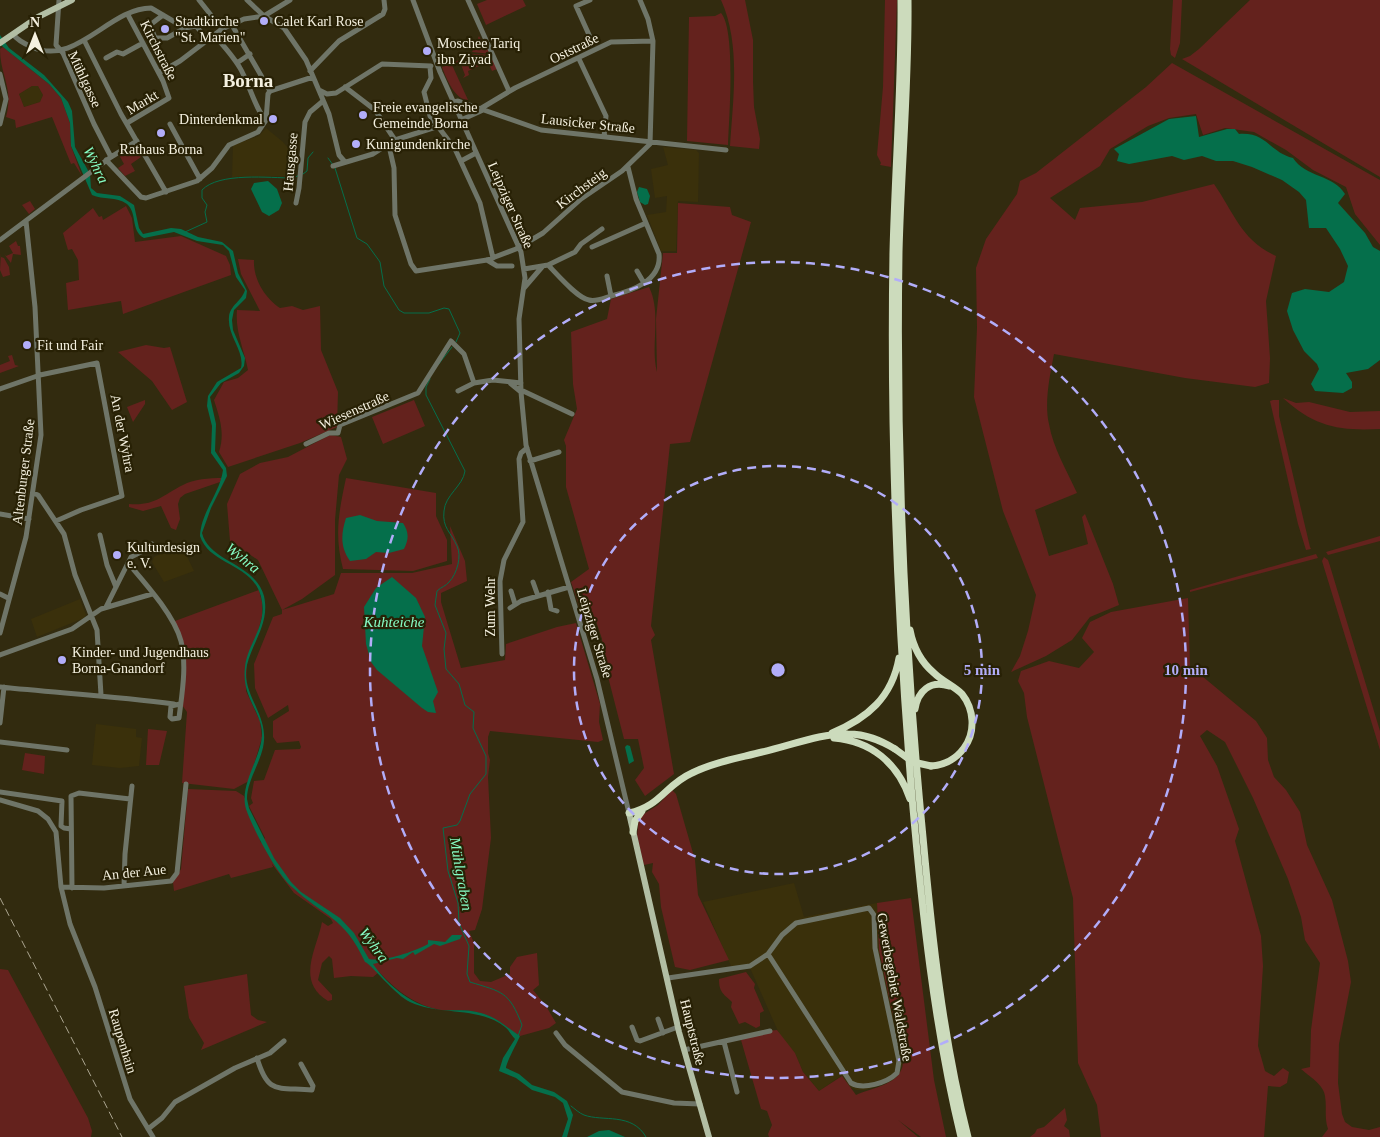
<svg xmlns="http://www.w3.org/2000/svg" width="1380" height="1137" viewBox="0 0 1380 1137" font-family="Georgia,serif">
<style>
.built{fill:#3a300b}
.green{fill:#64221d;fill-rule:evenodd}
.water{fill:#056f4b}
.lines{fill:none;stroke-linecap:round;stroke-linejoin:round}
.stream{stroke:#056f4b;stroke-width:1}
.minor{stroke:#6f7568;stroke-width:5}
.major{stroke:#b2bea4;stroke-width:6}
.highway{stroke:#ccdbbc;stroke-width:7}
.rail{stroke:#aca691;stroke-width:1;stroke-dasharray:8 4;stroke-linecap:butt}
.highway-bridge{stroke:#ccdbbc;stroke-width:7}
.ring{fill:none;stroke:#b2adf9;stroke-width:2.5;stroke-dasharray:9 6}
.poi-dot{fill:#b2adf9;stroke:#282105;stroke-width:2}
.labels{text-anchor:middle;stroke-width:4.5;stroke-linejoin:round;paint-order:stroke}
.poi-label{font-size:14px;fill:#f5f1e0;stroke:#282105;text-anchor:start}
.street-label{font-size:14px;fill:#f5f1e0;stroke:#282105}
.water-label{font-size:15px;font-style:italic;fill:#86fdc5;stroke:#282105}
.district-label{font-size:19px;font-weight:bold;fill:#f5f1e0;stroke:#282105}
.centre{fill:#b2adf9;stroke:#282105;stroke-width:2.5}
.ring-label{font-size:15px;text-anchor:middle;font-weight:bold;fill:#b2adf9;stroke:#282105;stroke-width:4.5;stroke-linejoin:round;paint-order:stroke}
</style>
<rect width="100%" height="100%" fill="#322b0f"/>
<path class="built" d="M32,86H38L43,95L40,102L24,107L19,94Z
M266,128L283,142L289,149L290,156L293,155L294,176L232,177L233,145L259,136Z
M663,147L696,150L699,153L698,202L678,201L676,251H661L647,215L666,212L667,196L655,198L651,169L668,165Z
M181,544L194,571L164,582L152,562L154,557Z
M80,599L86,615L84,618L37,637L31,619Z
M96,724L136,729V737L142,738L139,766L120,768L92,765Z
M794,883L804,917L877,903L879,950L903,1063L899,1076L893,1081L866,1090H857L849,1087L841,1076L819,1091L803,1072L795,1053L781,1038L750,968L731,966L703,902Z"/>
<path class="green" d="M487,0H523L526,6L486,25L477,4Z
M721,0H745L753,40V81L754,107L760,139L759,149L730,146C733,99 741,44 721,0Z
M885,0H897L891,167L880,165L881,163L877,155L883,87Z
M1173,0H1182L1180,43L1175,58L1171,55L1170,49Z
M1250,0H1380V177L1182,59L1190,56L1199,49Z
M721,13C736,30 729,119 728,145L687,141L689,17L715,16Z
M479,36L481,40L486,41L492,54L472,52Z
M3,47L49,84L61,98L70,123L71,146L82,176L74,163L71,164L52,117L16,128L15,120L6,117C14,88 0,76 0,49ZM32,86H38L43,95L40,102L24,107L19,94Z
M474,54L491,55L497,69L492,71L488,62L468,71L469,75L463,78L465,75L460,62L452,65L468,100C455,100 446,78 442,67Z
M1172,63L1380,180V245L1355,214L1346,187L1313,170L1286,150L1254,132L1225,128L1203,135L1196,114L1169,118L1148,126L1110,149L1100,166L1050,198L1075,220L1080,208L1142,202L1214,184C1234,213 1242,241 1276,256L1266,301L1270,358L1269,383L1255,387L1185,378L1054,354C1050,375 1044,403 1049,424C1053,448 1067,471 1077,493L1035,510L1049,556L1088,544L1082,517L1085,514L1113,584L1119,605L1090,617L1072,640L1046,656L1011,672L1020,656L1028,631L1036,595L1003,511L974,397L977,328L976,268L986,239L1017,194L1020,181L1036,173L1146,87Z
M135,146L141,157L131,164L135,171L125,176L118,168L124,164L119,155Z
M30,201L35,209L29,214L22,205Z
M678,203L730,207L732,215L751,222L690,442L670,444L651,626L655,635L651,640L674,774L645,796L635,780L644,768L638,739H624L603,657L602,639L596,621L584,620L571,582L589,569L566,487V446L564,440L577,409L573,384L571,332L607,319L611,299L649,287C662,313 650,346 657,372L656,319L663,253H677Z
M126,206L132,218L135,242L181,236L226,256L230,265L231,275L123,314L121,301L68,310L66,283L79,280L78,260L72,249L68,250L63,233L93,208L99,217L102,216L103,220Z
M16,241L18,246H20L21,255L13,254L11,263L4,254L6,256L13,253L9,246Z
M1,253V257L4,258L9,267L10,275L3,277L0,270Z
M238,259L254,260C253,279 265,298 280,308L292,306L303,310L320,306L321,350L338,392L337,427L300,443L228,467L219,452C225,433 220,419 214,400L224,382L238,378L248,370C244,349 235,332 237,310L260,311L241,274Z
M146,345L164,348L170,347L187,402L172,410L152,381L118,352Z
M12,355L15,365L19,366L0,373V365L10,361L8,356Z
M1283,398L1296,403L1309,402L1350,412L1380,411V429C1339,431 1315,427 1283,398Z
M145,400V404L133,422L127,407Z
M414,400L425,426L383,444L372,417Z
M1273,400H1279V416L1310,547L1311,549L1306,550L1298,524L1270,401Z
M330,435L341,437L347,459L339,475L335,520V575L302,599L282,610L334,594L341,573H412L452,564L450,526L465,561L467,581L441,593V602L461,668L505,660L506,644L557,627L576,623L600,704L599,722L603,740L598,742L490,731L488,737V753L490,760L488,777L491,838L482,909L475,930L469,931L474,943V973L480,981L491,982L510,974V967L517,957L537,953L539,985L533,990L546,1006L556,1023L549,1028L520,1036C507,1029 497,1017 480,1013C468,1009 454,1011 441,1010C416,1006 396,990 379,972L373,977L351,976L334,978L332,959L329,956L322,963L318,980L332,995V1000L328,1001C295,981 317,949 322,922L328,926L333,923L331,919L294,893L272,864L273,867L231,878L229,874L174,891L173,882L181,869L188,789L236,791L244,796L261,843L265,838L249,806L253,803L251,798L254,781L264,780L275,750L300,749L301,747L299,741L277,743L273,737V721L289,711L288,705L268,718L255,688L254,664L273,617L282,614V610L258,560L230,541L227,504L240,474L260,463L288,457Z
M222,478L220,482L185,494L180,498L178,504L180,519L176,530L171,528L161,506L143,511L129,507V504C155,506 161,496 183,485C193,479 210,478 222,478Z
M346,478L436,493V516L447,540V561L413,571L343,569C334,535 339,511 346,478Z
M1380,536V541L1328,555L1326,552Z
M1316,554L1318,558L1190,592V590Z
M1324,557L1328,560L1330,566L1380,731V750L1322,561Z
M259,590L262,602V616L257,636L247,658L246,691L260,721L262,738L249,781L234,789L182,783L187,712L182,705L185,672L175,621Z
M1188,598L1190,666L1256,721L1267,738L1268,760L1274,777L1286,790L1300,812L1307,845L1332,900L1348,961L1351,982L1339,1044L1338,1083L1342,1114L1345,1122L1352,1127L1369,1130L1380,1127V1137H1322L1328,1129C1324,1117 1327,1107 1325,1096C1324,1085 1309,1076 1301,1069L1310,1067L1311,1030L1320,963L1305,940L1301,917L1288,879L1253,798L1225,742L1207,730L1200,736L1217,766L1239,829L1235,841L1261,936L1263,966L1258,1046L1265,1071L1274,1076L1283,1068L1289,1072L1287,1083L1280,1087L1268,1086L1264,1137H1101L1097,1105L1078,1063L1073,898L1027,717L1024,693L1018,681L1021,671L1049,661L1079,668L1094,652L1082,638L1090,622L1111,612Z
M148,729L167,731L159,765H146Z
M25,753L45,756L44,774L22,770Z
M672,790L676,794L695,860L698,895L729,960L690,970L675,967L661,907L659,884L652,872L653,863L644,865L637,836L639,817L658,805Z
M911,898L934,1080L946,1137H921L898,1120L918,1137H769L768,1134L772,1125L767,1111L761,1109L741,1040L767,1031L777,1030L795,1053L803,1072L819,1091L842,1076L856,1095C873,1087 901,1085 903,1063L879,950L877,903Z
M0,969L8,970L88,1118L92,1131L91,1137H0Z
M746,972L755,984L754,988L764,1011L760,1013V1026L756,1028L745,1022L739,1024L731,1007L732,1002C724,994 719,993 719,979Z
M247,974L251,1015L258,1020L267,1022L201,1050L204,1043L189,1018L184,986Z
M1065,1108L1067,1120L1064,1126L1069,1130L1070,1137H1030L1035,1133L1037,1129L1044,1127Z"/>
<path class="water" d="M0,35L9,48L44,75L68,102L72,111L75,147L90,174L91,188L97,193L120,196L134,205L139,228L143,234L171,228L181,229L198,237L222,242L233,251L238,273L247,291L246,298L234,310L232,320L233,330L245,358L244,366L239,373L221,383L210,397L216,424L215,451L226,468L227,476L211,508L202,533C209,562 255,563 264,596C270,623 253,641 247,665C241,690 263,710 264,734C266,757 247,777 247,799L249,808L274,858L291,882L301,892L340,918L354,933L369,959C384,962 416,951 428,944V940L445,942L452,935H462L460,939L440,946L434,944L415,955L413,952L403,959L397,958L373,964C389,987 414,1007 442,1010C455,1011 468,1009 481,1013C497,1017 507,1028 520,1036C517,1043 506,1063 506,1068L519,1074L532,1085L554,1092L567,1101L573,1115L567,1137H562L568,1119L563,1103L555,1097L532,1090L516,1078L499,1071L503,1058L515,1039C511,1035 509,1030 505,1027C479,1006 440,1016 410,1002C396,996 370,963 365,962C344,916 324,917 292,887C276,873 253,829 246,809C239,785 260,760 262,736C263,712 241,698 245,667C247,645 266,627 262,602C257,563 210,567 200,536C201,512 220,493 223,470L211,453L212,426L207,406L208,396L217,382L241,368C245,351 227,336 229,317C230,305 242,301 245,290L236,277L229,251L223,245L197,241L174,232L144,238C130,230 138,214 127,204C116,196 103,200 92,195L71,146L70,123L61,98L49,84L3,47L0,43Z
M1196,116L1199,137L1227,129H1235L1239,134C1267,132 1269,152 1293,158C1305,177 1334,175 1345,194L1338,203L1365,233L1373,247L1380,251V360L1368,369L1346,373L1352,382V388L1343,393L1315,391L1311,384L1319,369L1317,364L1304,351L1293,330L1287,311L1292,293L1305,289L1329,292L1344,282L1348,266L1340,249L1326,228H1309L1306,200L1299,192L1282,180L1252,167L1233,161H1216L1202,156L1184,160L1172,156L1129,164L1117,161L1119,154L1114,149L1169,119Z
M268,181L277,189L282,203L279,210L269,216L262,212L251,189L254,183Z
M639,187L647,189L650,196L648,204L645,205L640,202L637,192Z
M360,515L377,521L403,523C409,532 409,539 404,549L389,553L376,552L366,559L350,561C340,547 341,534 346,518Z
M392,577L416,598L425,617L422,646L438,692L433,701L436,713L428,712L422,708L377,670L371,662L366,644L364,607L376,588Z
M627,745L630,746L634,761L629,764L625,747Z
M609,1130L625,1137H587L599,1131Z"/>
<g class="lines">
<path class="stream" d="M328,158L333,165
M335,168L357,238L367,244L380,262L384,286L399,310L404,313H429L444,308L449,309L460,333L456,342
M303,174L307,171L308,158L313,152
M185,232L207,222L205,212L207,205L202,198V190C219,172 269,178 294,178L299,175
M438,365L452,347
M430,379L426,387V395L465,471C463,486 445,495 444,511C442,528 451,532 457,546C462,556 457,574 449,582C446,586 441,587 437,591L435,605L446,633L444,649L446,669L459,684L465,705L474,712L473,728L486,756V774L470,794L460,821L457,825L443,828L448,871L458,903L459,923L469,946L467,974L470,982C502,992 509,991 522,1025L518,1036
M571,1106C575,1109 579,1113 584,1115C603,1122 632,1112 646,1137"/>
<path class="minor" d="M59,0L56,45L63,53L94,124L111,157
M199,0L222,29
M247,0L264,16L284,28L306,60L329,114L339,155L345,162
M413,0L440,72L521,252L525,278L519,319L521,392L526,445L597,679L629,813
M468,0L509,91
M163,15L150,25L155,38H167L185,28
M232,25L270,91
M13,34C17,40 25,44 32,47C76,67 109,8 151,8L185,28L196,26L207,39
M214,35C223,45 233,56 240,68C248,81 257,113 266,120
M590,37L576,6L590,0
M84,40L121,114L166,192
M106,58L117,52L123,54L143,43
M579,59L606,116L604,137
M237,63L250,54
M430,67L431,78L424,92L430,116L455,149L480,203L493,258
M310,71L339,41L383,14L385,9L384,0
M159,73L180,61L222,29L244,19L264,16L290,0
M0,74L6,99L0,124
M345,87L375,110L395,140
M319,90L327,94L336,93L382,64L431,66
M270,91L313,77
M453,102L458,101L541,130L726,150
M480,109L515,88L611,42L653,41
M461,120L483,110
M127,123L169,98L163,81L128,15
M170,124L200,179
M389,146L394,168L395,215L411,264L416,271L487,260L516,249L543,233L581,199L622,171L650,144L653,41L648,19L640,0
M106,160L141,197L146,198L197,181L212,168L229,145L258,132L266,120L268,94L270,91
M461,161L476,153
M333,166L373,154L395,140L436,127
M296,203L299,188L305,122L310,112L323,101
M0,240L111,157L137,141
M592,247L646,223
M487,260L497,266H512
M548,265L575,252L581,244L602,229
M524,269L548,265C557,274 577,298 589,300C596,302 604,298 611,296C631,291 662,281 659,254L636,199L628,167
M637,271L644,283
M607,276L611,296
M524,288L542,267
M510,383L521,392
M0,389L40,375L97,363L122,496L81,510L56,521
M521,390L572,414
M458,391L474,383L493,380L521,383
M306,444L329,433H338L340,425L418,393L451,341L464,354L474,383
M530,461L559,452
M33,493L38,495L64,534L75,575L97,630L101,695
M0,514L29,519
M100,535L107,565L116,587
M128,563C145,583 174,615 181,641C187,666 182,693 179,718L172,719L170,717L171,706L180,704
M533,582L538,596
M511,591L515,604
M548,592L551,609L557,611
M0,594L8,598
M106,607L131,557L149,548L152,544
M510,608L521,601L569,587
M0,633L26,537L41,435L35,307L26,221
M502,654L500,581L504,560L523,522L519,459L521,453L527,448
M0,655L72,629L101,609L152,594
M0,687C58,693 116,696 174,704
M0,723L4,687
M0,742L67,750
M0,792L62,801L61,826L64,828L71,829
M0,800L38,811L48,819L56,832L61,887L70,924L95,987L130,1099L153,1137
M124,886L125,854L132,786
M61,887L104,888L171,881L177,873L186,784
M72,888L71,796L79,793L130,799
M668,978L750,966L768,954L782,935L796,923L869,908L874,915L875,948L899,1061L897,1073C887,1083 863,1090 851,1083L768,954
M658,1019L663,1033
M632,1027L637,1040L640,1041L678,1027
M556,1033L565,1045L622,1092L674,1103L700,1104
M724,1042L737,1092
M684,1050L770,1031
M257,1058C268,1095 277,1087 312,1090L313,1086L301,1064
M148,1129L162,1118L175,1102L235,1068L270,1053L284,1041"/>
<path class="major" d="M0,43L38,17L72,0
M629,813L679,1032L709,1137"/>
<path class="highway" d="M901,0C902,84 895,168 893,252C890,434 897,616 912,797C922,911 934,1026 961,1137
M908,0C909,84 901,168 899,252C896,447 904,642 923,837C932,937 943,1039 968,1137
M910,630C913,646 921,662 934,673C942,681 954,686 962,694C974,709 976,732 964,748C956,759 945,765 931,766
M915,709C918,691 930,680 949,686
M832,733C868,718 892,697 899,658
M834,738C871,741 898,763 910,799
M629,813C661,806 665,785 692,773C714,762 739,758 762,752C790,746 820,733 848,734C866,734 880,740 895,749
M633,832L635,821L642,811"/>
<path class="rail" d="M0,898L122,1137"/>
<path class="highway-bridge" d="M895,749L913,762L931,766"/>
</g>
<g class="ring">
<circle cx="778" cy="670" r="204"/>
<circle cx="778" cy="670" r="408"/>
</g>
<g class="poi-dot">
<circle cx="264" cy="21" r="5"/>
<circle cx="165" cy="29" r="5"/>
<circle cx="427" cy="51" r="5"/>
<circle cx="363" cy="115" r="5"/>
<circle cx="273" cy="119" r="5"/>
<circle cx="161" cy="133" r="5"/>
<circle cx="356" cy="144" r="5"/>
<circle cx="27" cy="345" r="5"/>
<circle cx="117" cy="555" r="5"/>
<circle cx="62" cy="660" r="5"/>
</g>
<g class="labels">
<g class="poi-label">
<text x="175" y="26">Stadtkirche<tspan x="175" dy="16">"St. Marien"</tspan></text>
<text x="274" y="26">Calet Karl Rose</text>
<text x="437" y="48">Moschee Tariq<tspan x="437" dy="16">ibn Ziyad</tspan></text>
<text x="373" y="112">Freie evangelische<tspan x="373" dy="16">Gemeinde Borna</tspan></text>
<text x="263" y="124" text-anchor="end">Dinterdenkmal</text>
<text x="366" y="149">Kunigundenkirche</text>
<text x="161" y="154" text-anchor="middle">Rathaus Borna</text>
<text x="37" y="350">Fit und Fair</text>
<text x="127" y="552">Kulturdesign<tspan x="127" dy="16">e. V.</tspan></text>
<text x="72" y="657">Kinder- und Jugendhaus<tspan x="72" dy="16">Borna-Gnandorf</tspan></text>
</g>
<g class="street-label">
<text transform="translate(574 48) rotate(-26)" y="5">Oststraße</text>
<text transform="translate(159 50) rotate(63)" y="5">Kirchstraße</text>
<text transform="translate(85 79) rotate(65)" y="5">Mühlgasse</text>
<text transform="translate(142 102) rotate(-31)" y="5">Markt</text>
<text transform="translate(588 123) rotate(6)" y="5">Lausicker Straße</text>
<text transform="translate(290 162) rotate(-85)" y="5">Hausgasse</text>
<text transform="translate(581 188) rotate(-37)" y="5">Kirchsteig</text>
<text transform="translate(511 205) rotate(66)" y="5">Leipziger Straße</text>
<text transform="translate(354 410) rotate(-24)" y="5">Wiesenstraße</text>
<text transform="translate(123 433) rotate(79)" y="5">An der Wyhra</text>
<text transform="translate(23 472) rotate(-83)" y="5">Altenburger Straße</text>
<text transform="translate(490 607) rotate(-90)" y="5">Zum Wehr</text>
<text transform="translate(595 633) rotate(73)" y="5">Leipziger Straße</text>
<text transform="translate(134 872) rotate(-6)" y="5">An der Aue</text>
<text transform="translate(895 987) rotate(80)" y="5">Gewerbegebiet Waldstraße</text>
<text transform="translate(693 1032) rotate(76)" y="5">Hauptstraße</text>
<text transform="translate(123 1041) rotate(73)" y="5">Raupenhain</text>
</g>
<g class="water-label">
<text transform="translate(96 165) rotate(64)" y="5">Wyhra</text>
<text transform="translate(243 558) rotate(39)" y="5">Wyhra</text>
<text x="394" y="627">Kuhteiche</text>
<text transform="translate(461 874) rotate(80)" y="5">Mühlgraben</text>
<text transform="translate(374 945) rotate(54)" y="5">Wyhra</text>
</g>
<g class="district-label">
<text x="248" y="87">Borna</text>
</g>
</g>
<circle cx="778" cy="670" r="8" class="centre"/>
<g class="ring-label">
<text x="982" y="675">5 min</text>
<text x="1186" y="675">10 min</text>
</g>
<g transform="translate(35 35)" stroke="#282105" stroke-width="4" paint-order="stroke">
<path d="M0-4L9 19L0 12L-9 19Z" fill="#f5f1e0"/>
<text y="-8" font-size="14" font-weight="bold" text-anchor="middle" fill="#f5f1e0">N</text>
</g>
</svg>
